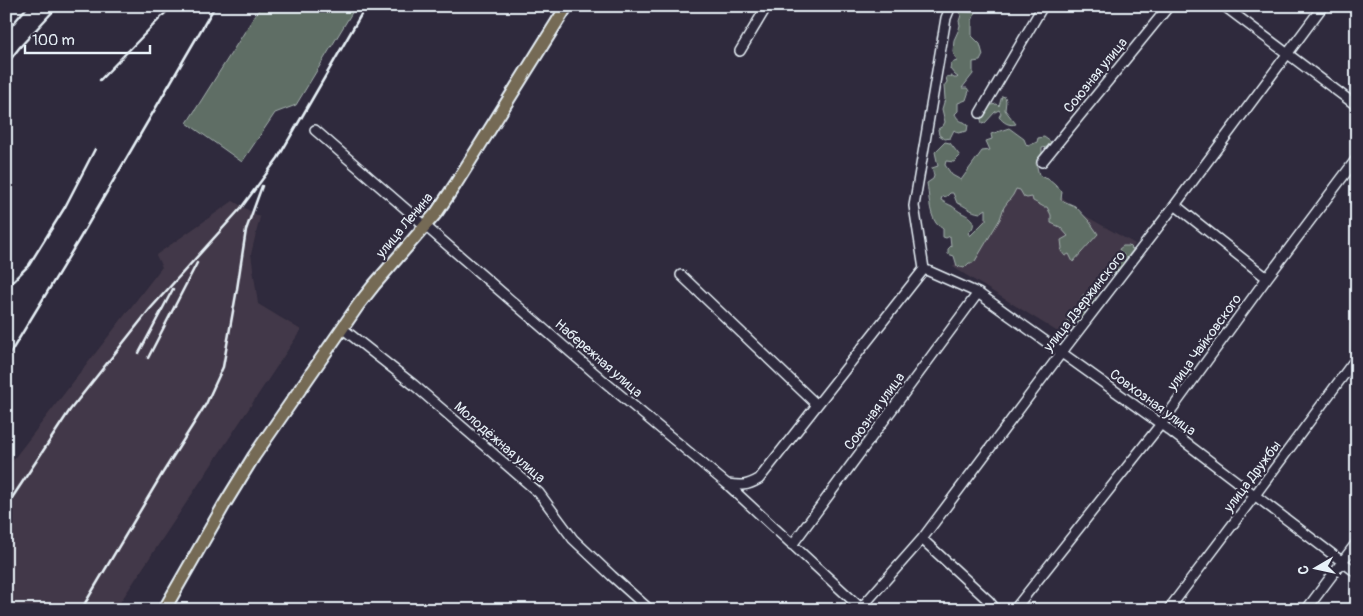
<svg xmlns="http://www.w3.org/2000/svg" width="1363" height="616" viewBox="0 0 1363 616" font-family="Pangolin,sans-serif">
<style>
.built{fill:#433948}
.green{fill:#5f6e65;stroke:#a4b0ae;fill-rule:evenodd}
.lines{fill:none;stroke-linecap:round;stroke-linejoin:round}
.minor-casing{stroke:#e8f1f8;stroke-width:12}
.major-casing{stroke:#e8f1f8;stroke-width:15}
.minor{stroke:#2f2a3d;stroke-width:9}
.major{stroke:#756a55;stroke-width:11}
.rail{stroke:#e8f1f8;stroke-width:2.5}
.labels{text-anchor:middle;stroke-width:4.5;stroke-linejoin:round;paint-order:stroke}
.street-label{font-size:14px;fill:#e8f1f8;stroke:#2f2a3d}
</style>
<rect width="100%" height="100%" fill="#2f2a3d"/>
<filter id="ink" filterUnits="userSpaceOnUse"><feTurbulence type="fractalNoise" baseFrequency=".02" numOctaves="2"/><feDisplacementMap in="SourceGraphic" scale="10" xChannelSelector="R" yChannelSelector="G"/><feConvolveMatrix kernelMatrix="1 2 1 2 8 2 1 2 1" color-interpolation-filters="sRGB"/></filter>
<g filter="url(#ink)">
<path class="built" d="M1021,163L1082,214L1135,244L1066,337L953,267Z
M233,201L260,217L251,254L258,304L301,330L115,610H6V469L162,267L156,255Z"/>
<path class="green" d="M261,6H356L296,105L275,113L242,162L187,123Z
M958,11L975,13L972,21V36L980,44L983,55L980,61L973,62V74L962,88H967L969,91L966,100L958,103V111L955,114C957,118 959,121 964,122L968,125L967,131L958,133L954,130L950,138L945,139L939,135L938,129L943,126L945,122L942,109L945,99L944,86L947,82L946,77L951,76L954,78H957L958,77L955,75L950,69L951,63L957,61L953,52L954,40L959,29L960,25L959,21L961,15Z
M1002,96L1005,97L1006,101L1005,110L1016,124C1009,126 1004,123 999,117L1001,113L999,110L995,112L985,123L982,124L980,115L991,105L997,104L999,106Z
M1009,128L1024,139L1026,144L1028,146L1037,142L1038,138L1044,137L1051,142L1047,147L1042,148V153L1036,163L1039,175L1042,177L1048,179L1062,191L1061,200L1075,206L1089,221L1098,234L1073,262L1069,254L1065,256L1061,251L1062,248L1061,240L1068,236L1060,227L1051,223V215L1047,207H1044L1033,201L1032,197L1027,198L1024,197L1020,190L1016,189L1013,195L1004,207L1000,219L975,261L973,263H969L964,268L957,266L954,256L948,254V249L951,246L950,236L946,238L943,237V229C941,227 938,226 936,223C929,213 929,194 927,183L933,179L934,176L932,168L938,166L935,152L945,142L950,143L960,156L954,162L946,161L945,165L952,175L961,180L982,151L990,150L986,141L992,139L991,134ZM950,193H953L957,203C965,205 970,212 980,213L986,209V220L970,236L968,233C979,224 971,217 962,213C958,211 955,208 952,206C948,204 945,203 941,200L942,197L947,196Z
M1123,246H1129L1133,250L1125,260L1123,267L1106,279L1105,278L1107,271H1111L1113,268L1112,262L1117,256H1123L1124,255L1121,253L1119,249Z
M1088,294L1098,299L1095,306L1075,327H1071V324L1067,322L1069,316H1073L1083,295Z"/>
<g class="lines">
<defs>
<path id="minor" d="M951,6L946,18L914,206L924,269L978,293L1161,424L1357,573
M1224,6L1357,106
M740,51L767,6
M980,113L1043,6
M315,130L606,383L727,484L863,610
M1042,162L1169,6
M1175,205L1267,278
M681,275L817,405
M342,328L414,385L539,493L573,539L612,576L650,610
M727,484C741,486 747,486 759,479L924,269
M922,539L989,601L996,610
M792,545L978,293
M861,608L922,539L1062,352L1175,205L1323,6
M1014,610L1161,424L1267,278L1357,158
M1168,610L1255,495L1357,357
M1306,610L1357,542"/>
<path id="major" d="M164,610L224,505L254,456L359,304L374,285L437,212L455,185L567,6"/>
</defs>
<use href="#minor" class="minor-casing"/>
<use href="#major" class="major-casing"/>
<use href="#minor" class="minor"/>
<use href="#major" class="major"/>
<path class="rail" d="M6,32L28,6
M6,65L20,47L58,6
M100,80L172,6
M6,288L29,265L65,207L95,149
M139,353L173,289
M148,358L197,263
M6,360L80,238L215,6
M6,507L70,410L150,309L241,208L278,158L366,6
M81,610L162,474L206,404L223,367L237,289L246,230L262,186"/>
</g>
</g>
<g class="labels">
<g class="street-label">
<text transform="translate(1095 75) rotate(-51)" y="5">Союзная улица</text>
<text transform="translate(404 225) rotate(-50)" y="5">улица Ленина</text>
<text transform="translate(1084 301) rotate(-52)" y="5">улица Дзержинского</text>
<text transform="translate(1204 342) rotate(-54)" y="5">улица Чайковского</text>
<text transform="translate(599 358) rotate(41)" y="5">Набережная улица</text>
<text transform="translate(1153 402) rotate(36)" y="5">Совхозная улица</text>
<text transform="translate(874 411) rotate(-54)" y="5">Союзная улица</text>
<text transform="translate(500 442) rotate(41)" y="5">Молодёжная улица</text>
<text transform="translate(1252 476) rotate(-53)" y="5">улица Дружбы</text>
</g>
</g>
<rect width="1363" height="616" fill="none" stroke="#2f2a3d" stroke-width="25"/>
<rect x="12" y="12" width="1338" height="591" fill="none" stroke="#e8f1f8" stroke-width="2" filter="url(#ink)"/>
<g transform="translate(1316 568) rotate(261)" stroke="#2f2a3d" stroke-width="4" paint-order="stroke">
<path d="M0-4L9 19L0 12L-9 19Z" fill="#e8f1f8"/>
<text y="-8" font-size="14" font-weight="bold" text-anchor="middle" fill="#e8f1f8">С</text>
</g>
<path d="M25 45v8h125v-8" fill="none" stroke="#e8f1f8" stroke-width="2.5"/>
<text x="32" y="45" font-size="15" fill="#e8f1f8" stroke="#2f2a3d" stroke-width="4" paint-order="stroke">100 m</text>
</svg>
